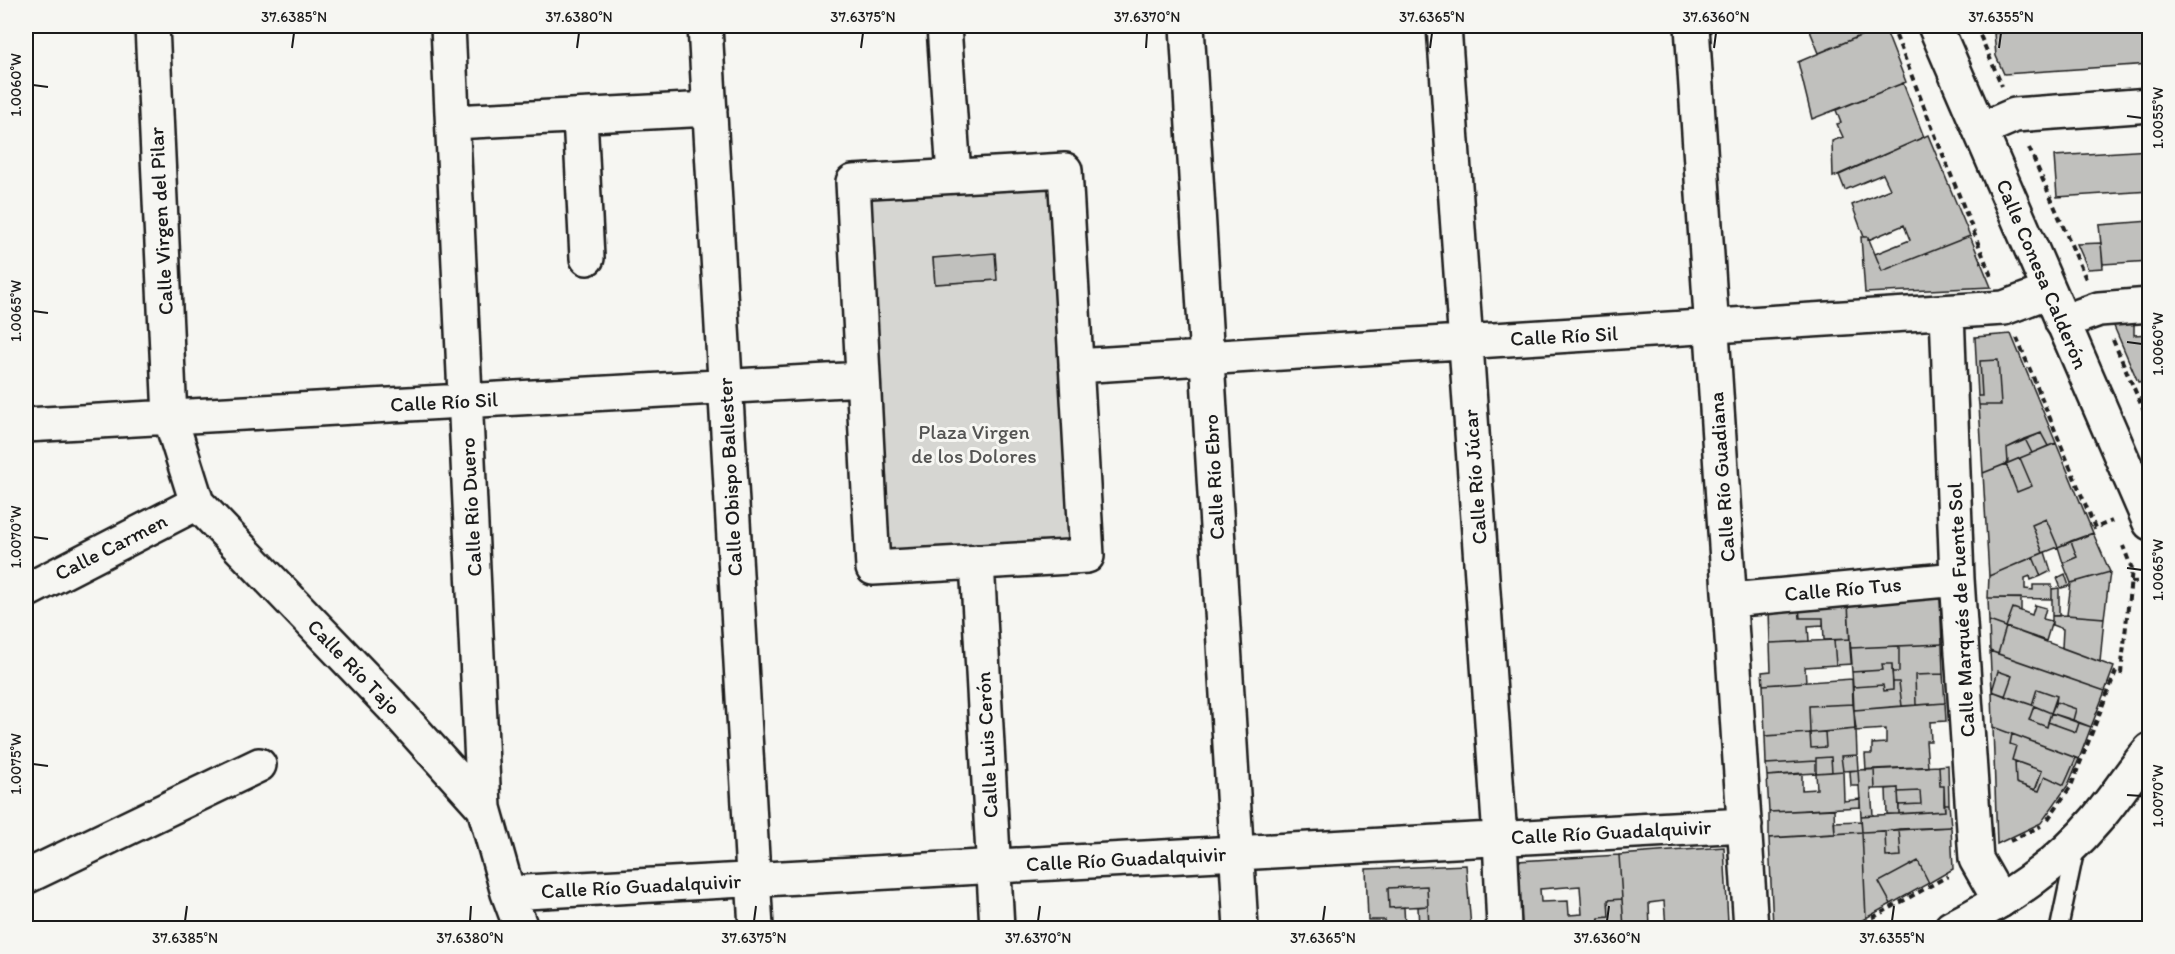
<svg xmlns="http://www.w3.org/2000/svg" width="2175" height="954" viewBox="0 0 2175 954" font-family="Itim,sans-serif">
<style>
.green{fill:#d6d6d2;stroke:#797977;stroke-width:1.5;fill-rule:evenodd}
.building{fill:#c0c0bd;stroke:#1c1c1c;stroke-width:1.5;fill-rule:evenodd}
.lines{fill:none;stroke-linecap:round;stroke-linejoin:round}
.lane-casing{stroke:#1c1c1c;stroke-width:21}
.street-casing{stroke:#1c1c1c;stroke-width:38}
.secondary-casing{stroke:#1c1c1c;stroke-width:38}
.primary-casing{stroke:#1c1c1c;stroke-width:38}
.path{stroke:#1c1c1c;stroke-width:4;stroke-dasharray:6 4.5;stroke-linecap:butt}
.lane{stroke:#f6f6f2;stroke-width:16}
.street{stroke:#f6f6f2;stroke-width:33}
.secondary{stroke:#f6f6f2;stroke-width:33}
.primary{stroke:#f6f6f2;stroke-width:33}
.ticks{fill:none;stroke:#1c1c1c;stroke-width:2}
.labels{text-anchor:middle;stroke-width:6;stroke-linejoin:round;paint-order:stroke}
.street-label{font-size:21px;fill:#1c1c1c;stroke:#f6f6f2}
.park-label{font-size:21px;fill:#545453;stroke:#f6f6f2}
.neatline{fill:none;stroke:#1c1c1c;stroke-width:2}
.ticks-label{font-size:15px;text-anchor:middle;fill:#1c1c1c}
</style>
<rect width="100%" height="100%" fill="#f6f6f2"/>
<filter id="ink" filterUnits="userSpaceOnUse"><feTurbulence type="fractalNoise" baseFrequency=".0167" numOctaves="2"/><feDisplacementMap in="SourceGraphic" scale="12" xChannelSelector="R" yChannelSelector="G"/><feConvolveMatrix kernelMatrix="1 2 1 2 8 2 1 2 1" color-interpolation-filters="sRGB"/></filter>
<g filter="url(#ink)">
<path class="green" d="M1065,170L1087,556L873,568L853,182ZM995,254L996,280L935,284L933,258Z"/>
<path class="building" d="M1808,26H1884L1819,53Z
M1884,26L1906,82L1812,119L1798,62Z
M2127,26H2150V64L2004,74L1996,56L1994,33Z
M1903,83L1924,137L1833,177L1832,141L1843,137L1837,124L1841,123L1836,110Z
M1928,135L1970,236L1882,271L1875,254L1910,240L1904,225L1868,240V237H1864L1852,205L1890,189L1883,174L1845,190L1839,175Z
M2150,150V191L2057,197L2054,156Z
M2150,221V261L2103,264L2099,225Z
M1970,236L1991,287L1865,293L1861,237H1868L1882,271Z
M2101,243L2103,268L2088,269L2077,244Z
M995,253L997,280L935,284L933,258Z
M2134,323V335L2150,334V381L2138,382L2113,324Z
M2011,334L2056,443L2048,446L2041,433L2007,448L2008,463L1983,473L1979,405H2001L1998,360L1980,361L1982,396H1978L1975,337Z
M1998,360L2001,405H1979L1978,396H1982L1980,361Z
M2041,433L2048,446L2032,453L2025,439Z
M2025,439L2032,453L2008,463L2007,448Z
M2056,443L2093,533L2058,547L2046,519L2032,525L2043,553L1989,576L1983,473L2006,464L2017,492L2032,486L2020,458Z
M2020,458L2032,486L2017,492L2006,464Z
M2046,519L2058,547L2043,553L2032,525Z
M2093,533L2110,572L2071,583L2063,563L2077,557L2071,541Z
M2071,541L2077,557L2063,563L2058,547Z
M2045,552L2051,571L2041,576L2033,557Z
M2033,557L2041,576L2031,580L2030,576L2025,578V589L2033,590V585H2052V599L1988,598L1989,576Z
M2110,572L2104,618L2067,615L2071,583Z
M2065,574L2069,586L2061,588L2057,578Z
M2059,588V616H2052V589Z
M1940,596L1942,644L1850,648L1848,603Z
M1988,598H2021V611L2013,608L2006,627L1989,621Z
M1848,603L1850,639L1824,640L1823,618H1800L1799,606Z
M2035,605L2046,608L2043,619L2052,621L2046,641L2006,627L2013,608L2032,615Z
M1799,606L1800,618H1823V625L1808,626L1809,641L1770,643L1769,609Z
M2067,615L2104,618L2100,662L2062,648L2063,629L2052,625V616Z
M1989,621L2006,627L1998,654L1990,651Z
M2006,627L2114,667L2105,691L1998,654Z
M1850,639L1852,664L1836,665L1834,640Z
M1834,640L1836,665L1805,667L1806,682L1763,685L1762,672L1771,671L1770,643Z
M1942,644L1943,674L1915,675L1916,705L1902,706L1899,682H1893L1892,672H1899V646Z
M1899,646V672H1892V664H1882L1883,670L1852,672L1850,648Z
M1990,651L2105,691L2091,727L2073,720L2076,709L2056,702L2057,696L2037,689L2032,705L2005,696L2012,676L1998,671L1992,691Z
M1882,664H1892L1893,690L1884,691L1883,685L1853,687L1852,672L1883,670Z
M1998,671L2012,676L2005,696L1992,691Z
M1943,674L1945,703L1916,705L1915,675Z
M1852,679L1853,704L1809,706L1810,733L1765,736L1763,685Z
M1893,682H1899L1902,706L1854,710L1853,687L1883,685L1884,691L1893,690Z
M2037,689L2057,696L2051,713L2032,705Z
M1992,691L2032,705L2034,706L2029,720L2047,727L2048,722L2076,732L2079,723L2091,727L2079,759L1993,727Z
M2056,702L2076,709L2073,720L2051,713Z
M1945,703L1946,721L1930,722L1931,741H1926L1928,767L1866,770L1865,754H1872V744L1886,743V729L1855,731L1854,710Z
M1853,704L1856,729L1810,733L1809,706Z
M2034,706L2051,713L2047,727L2029,720Z
M2051,713L2079,723L2076,732L2048,722Z
M1993,727L2012,734L2010,744L2016,746L2012,760L2015,761L2016,783L2039,791L2045,776L2064,785L2076,758L2079,759L2068,785L2041,823L1997,844Z
M1856,729L1857,755L1841,756L1843,771L1832,772L1831,757L1816,758V761L1766,764L1765,736L1810,733L1811,748L1826,747L1825,732Z
M1825,732L1826,747L1811,748L1810,733Z
M2012,734L2076,758L2064,785L2045,776L2039,791L2035,790L2042,771L2012,760L2016,746L2010,744Z
M1857,755L1858,770L1843,771L1841,756Z
M1831,757L1832,772L1816,773V758Z
M1816,761V773L1767,776L1766,764Z
M2015,761L2042,771L2035,790L2016,783Z
M1948,765L1949,804H1944V786H1940L1939,766Z
M1939,766L1940,786H1944L1945,811L1899,814V805L1921,804L1920,791L1898,792V788L1875,789L1874,769Z
M1874,769L1875,789H1871L1873,815L1861,816L1858,770Z
M1858,770L1859,786H1851L1850,771Z
M1843,771L1844,801L1860,799V807L1769,812L1767,776L1802,773V790L1817,789L1816,773Z
M1898,788L1899,814H1887L1886,789Z
M1920,791L1921,804L1899,805L1898,792Z
M1944,804H1949L1951,827L1862,832L1861,816L1945,811Z
M1834,809L1835,834L1769,838V812Z
M1861,821L1862,832L1835,834L1834,822Z
M1951,827L1953,869L1929,883L1918,861L1879,882L1891,904L1866,918L1862,832L1885,831L1886,857L1901,856L1899,829Z
M1899,829L1901,856L1886,857L1885,831Z
M1862,832L1866,918L1848,928H1773L1769,838Z
M1724,847L1728,923L1666,927L1664,901L1649,903L1650,928H1624L1619,855Z
M1619,855L1622,899L1608,900L1609,917L1599,918V928H1522L1518,861ZM1580,886L1582,914L1569,915L1568,901L1541,902L1540,889Z
M1918,861L1929,883L1891,904L1879,882Z
M1466,865L1471,928H1429L1427,886L1388,888L1389,908L1404,907L1405,928H1385V920H1368L1366,869Z
M1427,886L1428,906L1389,908L1388,888Z
M1622,899L1624,928H1597L1599,918L1609,917L1608,900Z
M1428,906L1429,928H1419L1418,907Z
M1721,923V928H1696V925Z"/>
<g class="lines">
<defs>
<path id="lane" d="M2059,928L2076,847"/>
<path id="street" d="M152,26L170,417L197,503L391,705L484,808L508,893L521,928
M448,26L484,808
M705,26L756,928
M944,26L954,176
M1187,26L1241,928
M1444,26L1500,838L1504,928
M1692,26L1751,928
M580,116L587,258
M453,122L710,109
M1980,130L2015,115L2150,105
M1065,170L1087,556L873,568L853,182Z
M1947,312L1957,579L1976,859L2000,901
M2062,322L2099,309L2150,305
M1076,366L2004,308L2049,291
M26,425L863,379
M977,562L997,928
M26,591L197,503
M1730,600L1957,579
M26,877L259,765
M508,893L1745,825"/>
<path id="secondary" d="M1935,26L2150,523"/>
<path id="primary" d="M1951,928C2006,900 2057,867 2097,819C2116,797 2131,772 2150,750"/>
</defs>
<use href="#lane" class="lane-casing"/>
<use href="#street" class="street-casing"/>
<use href="#secondary" class="secondary-casing"/>
<use href="#primary" class="primary-casing"/>
<path class="path" d="M1892,26L1991,276
M1976,26L2002,86
M2029,148L2086,279
M2017,338L2095,528L2112,521
M2113,340L2150,425
M2131,582L2150,581
M2048,819L2071,786L2116,671L2121,673L2132,569L2123,546
M2010,841L2041,826
M1854,928L1948,876"/>
<use href="#lane" class="lane"/>
<use href="#street" class="street"/>
<use href="#secondary" class="secondary"/>
<use href="#primary" class="primary"/>
</g>
</g>
<path class="ticks" d="M292,48L294,33M577,48L579,33M861,48L863,33M1146,48L1147,33M1430,48L1432,33M1714,48L1716,33M1999,48L2001,33M33,85L48,87M2127,116L2142,118M33,311L48,313M2127,342L2142,344M33,537L48,539M2127,568L2142,570M33,764L48,766M2127,795L2142,796M185,921L187,906M470,921L471,906M754,921L756,906M1038,921L1040,906M1323,921L1325,906M1607,921L1609,906M1892,921L1894,906"/>
<g class="labels">
<g class="street-label">
<text transform="translate(161 221) rotate(-93)" y="7">Calle Virgen del Pilar</text>
<text transform="translate(2042 274) rotate(67)" y="7">Calle Conesa Calderón</text>
<text transform="translate(1564 336) rotate(-3)" y="7">Calle Río Sil</text>
<text transform="translate(444 402) rotate(-3)" y="7">Calle Río Sil</text>
<text transform="translate(730 477) rotate(-93)" y="7">Calle Obispo Ballester</text>
<text transform="translate(1214 477) rotate(-93)" y="7">Calle Río Ebro</text>
<text transform="translate(1475 477) rotate(-94)" y="7">Calle Río Júcar</text>
<text transform="translate(1722 477) rotate(-94)" y="7">Calle Río Guadiana</text>
<text transform="translate(471 507) rotate(-93)" y="7">Calle Río Duero</text>
<text transform="translate(111 547) rotate(-27)" y="7">Calle Carmen</text>
<text transform="translate(1843 589) rotate(-5)" y="7">Calle Río Tus</text>
<text transform="translate(1961 610) rotate(-93)" y="7">Calle Marqués de Fuente Sol</text>
<text transform="translate(354 667) rotate(46)" y="7">Calle Río Tajo</text>
<text transform="translate(987 745) rotate(-93)" y="7">Calle Luis Cerón</text>
<text transform="translate(1611 832) rotate(-3)" y="7">Calle Río Guadalquivir</text>
<text transform="translate(1126 859) rotate(-3)" y="7">Calle Río Guadalquivir</text>
<text transform="translate(641 886) rotate(-3)" y="7">Calle Río Guadalquivir</text>
</g>
<g class="park-label">
<text x="974" y="439">Plaza Virgen<tspan x="974" dy="24">de los Dolores</tspan></text>
</g>
</g>
<rect width="2175" height="954" fill="none" stroke="#f6f6f2" stroke-width="66"/>
<rect x="33" y="33" width="2109" height="888" class="neatline"/>
<g class="ticks-label">
<text x="294" y="22">37.6385°N</text>
<text x="579" y="22">37.6380°N</text>
<text x="863" y="22">37.6375°N</text>
<text x="1147" y="22">37.6370°N</text>
<text x="1432" y="22">37.6365°N</text>
<text x="1716" y="22">37.6360°N</text>
<text x="2001" y="22">37.6355°N</text>
<text transform="translate(16 85) rotate(-90)" y="5">1.0060°W</text>
<text transform="translate(2158 118) rotate(-90)" y="5">1.0055°W</text>
<text transform="translate(16 311) rotate(-90)" y="5">1.0065°W</text>
<text transform="translate(2158 344) rotate(-90)" y="5">1.0060°W</text>
<text transform="translate(16 537) rotate(-90)" y="5">1.0070°W</text>
<text transform="translate(2158 570) rotate(-90)" y="5">1.0065°W</text>
<text transform="translate(16 764) rotate(-90)" y="5">1.0075°W</text>
<text transform="translate(2158 796) rotate(-90)" y="5">1.0070°W</text>
<text x="185" y="943">37.6385°N</text>
<text x="470" y="943">37.6380°N</text>
<text x="754" y="943">37.6375°N</text>
<text x="1038" y="943">37.6370°N</text>
<text x="1323" y="943">37.6365°N</text>
<text x="1607" y="943">37.6360°N</text>
<text x="1892" y="943">37.6355°N</text>
</g>
</svg>
